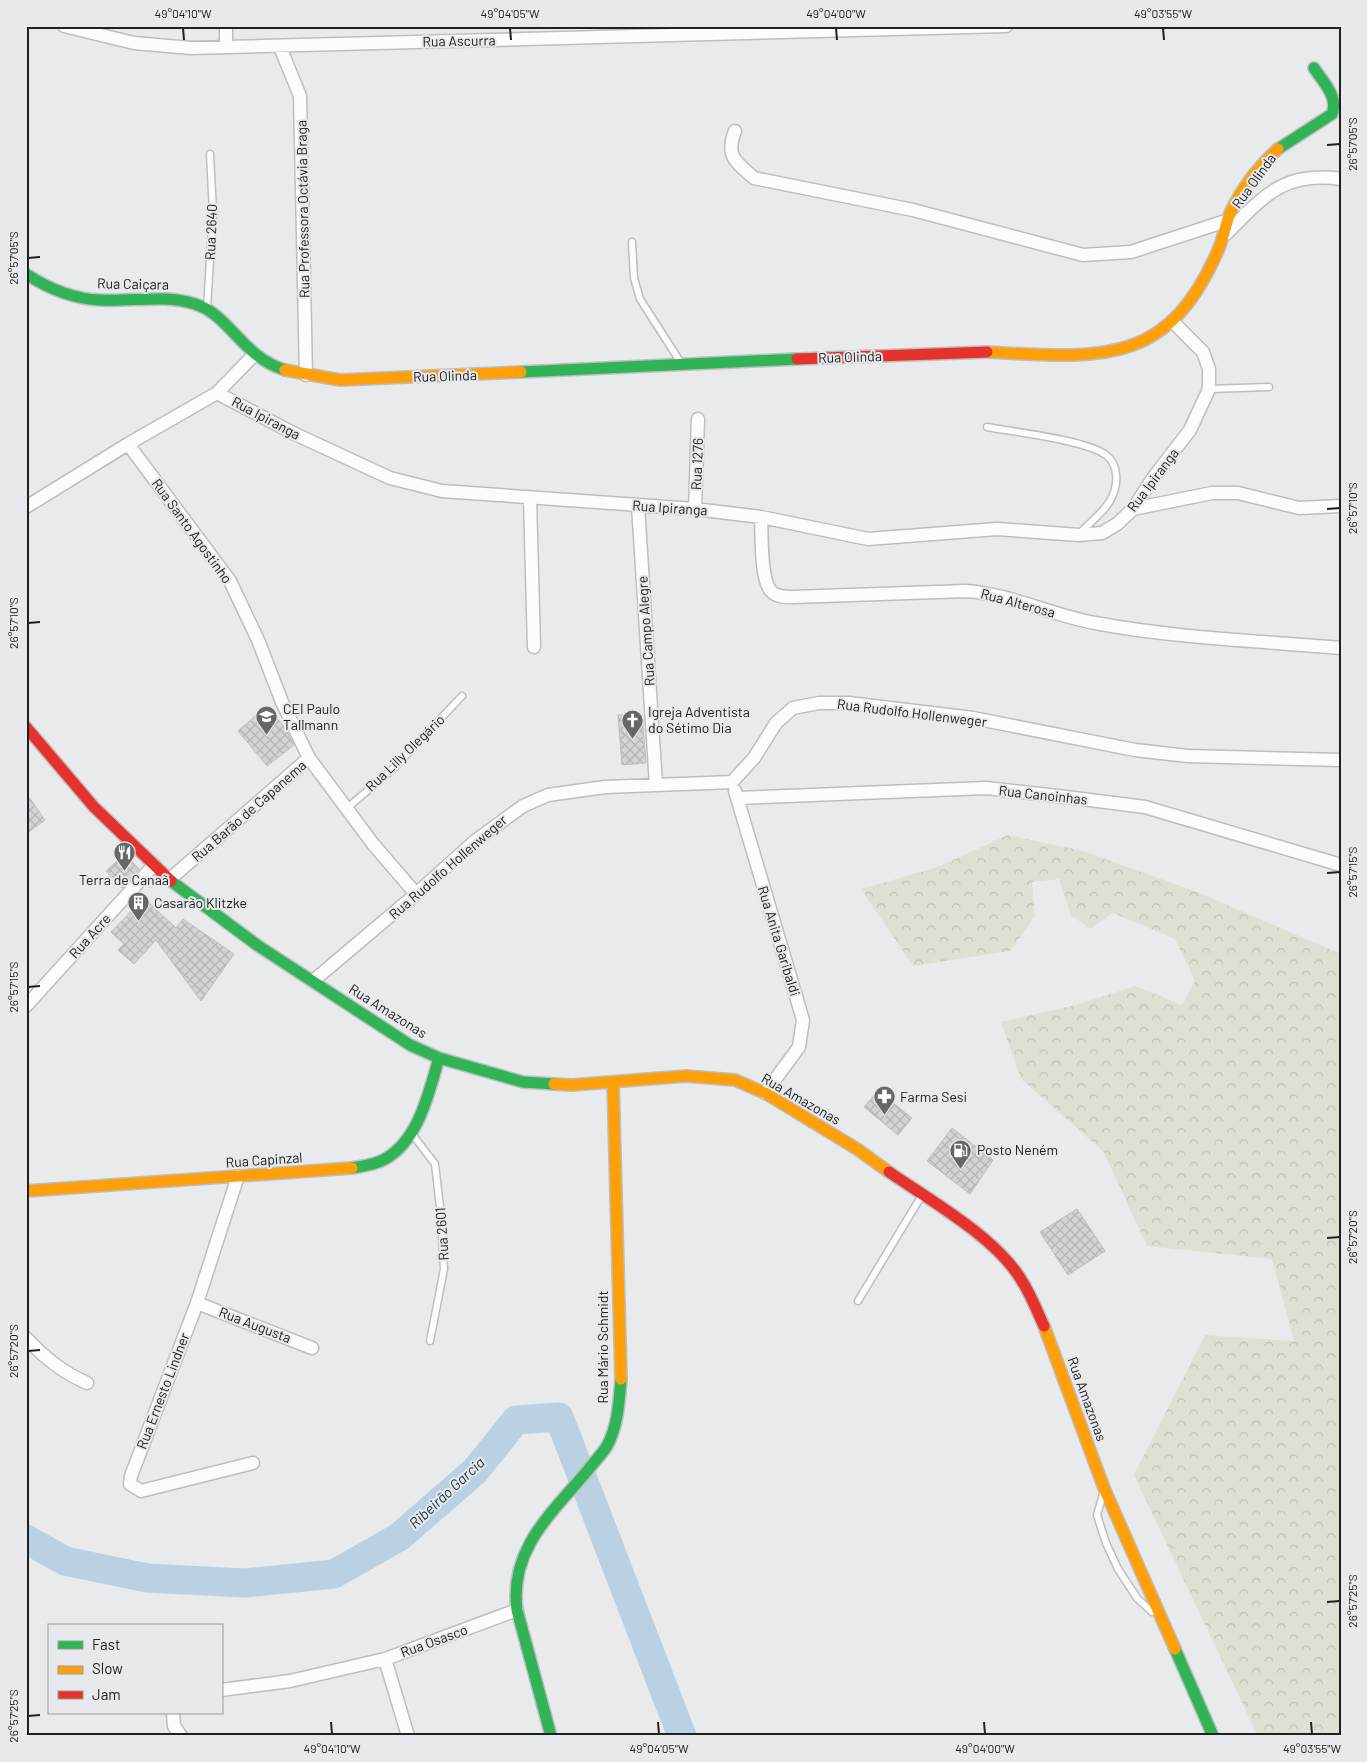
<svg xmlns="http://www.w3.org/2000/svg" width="1367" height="1762" viewBox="0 0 1367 1762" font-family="Barlow,sans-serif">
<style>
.forest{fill:url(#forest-crowns)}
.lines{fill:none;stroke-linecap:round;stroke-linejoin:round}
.river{stroke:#bad1e4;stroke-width:29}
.building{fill:url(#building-cross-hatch);stroke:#bdbdbe}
.lane-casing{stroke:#bdbebf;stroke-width:9}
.street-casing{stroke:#bdbebf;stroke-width:15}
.fast-casing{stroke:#bdbebf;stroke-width:14}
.slow-casing{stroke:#bdbebf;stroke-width:14}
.jam-casing{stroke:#bdbebf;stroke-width:14}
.lane{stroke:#fcfcfc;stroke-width:6}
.street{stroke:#fcfcfc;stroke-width:12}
.fast{stroke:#30b455;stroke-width:11}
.slow{stroke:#ff9f0a;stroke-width:11}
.jam{stroke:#e5322d;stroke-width:11}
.ticks{fill:none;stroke:#202021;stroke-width:2}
.labels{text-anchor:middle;stroke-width:4;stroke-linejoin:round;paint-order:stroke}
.street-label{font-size:14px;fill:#202021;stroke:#e8e9ed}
.poi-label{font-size:14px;fill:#202021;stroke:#e8e9ed;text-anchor:start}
.water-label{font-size:15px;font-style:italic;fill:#09314c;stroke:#e8e9ed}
.neatline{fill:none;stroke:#202021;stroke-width:2}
.ticks-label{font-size:12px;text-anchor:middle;fill:#202021}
</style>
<defs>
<pattern id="forest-crowns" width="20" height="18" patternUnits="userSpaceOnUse" patternTransform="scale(1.25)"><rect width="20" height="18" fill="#dbe2d3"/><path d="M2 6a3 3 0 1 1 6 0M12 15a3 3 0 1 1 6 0" fill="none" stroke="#bcc2b5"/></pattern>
<pattern id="building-cross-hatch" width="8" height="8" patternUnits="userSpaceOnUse" patternTransform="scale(1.25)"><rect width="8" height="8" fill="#d3d3d3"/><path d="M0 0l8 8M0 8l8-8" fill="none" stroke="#b5b5b5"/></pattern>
</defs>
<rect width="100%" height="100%" fill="#e9eaec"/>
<path class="forest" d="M1008,835L1083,851L1197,892L1341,954V1736H1258L1134,1475L1205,1335L1294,1341L1272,1259L1147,1246L1103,1151L1021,1079L1001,1022L1076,1005L1135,986L1182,1005L1195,981L1175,939L1113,913L1090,929L1071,915L1059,879L1032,882L1035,916L1010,951L913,966L861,889L938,867Z"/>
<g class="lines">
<path class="river" d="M26,1539L65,1561L147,1578L245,1583L334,1574L399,1537L475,1471L516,1420L559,1417L682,1736"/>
</g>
<path class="building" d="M267,706L286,729L294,745L267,766L238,731Z
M642,714L646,763L622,765L618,715Z
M26,793L45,820L26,834Z
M125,854L139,869L122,888L106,871Z
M144,898L176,928L183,919L234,954L201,1001L156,940L134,964L118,950L124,944L111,932Z
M878,1091L912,1118L898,1135L864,1107Z
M952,1128L993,1160L970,1194L927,1161Z
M1077,1209L1105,1251L1068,1275L1040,1232Z"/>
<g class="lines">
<defs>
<path id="lane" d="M632,242L634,278L640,299L681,363
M207,308L213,212L210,154
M1209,389L1269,387
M987,427C1014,432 1086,440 1106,455C1119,465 1118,484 1112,497C1106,511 1089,523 1079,534
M346,809L394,768L462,696
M412,1134L435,1164L440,1207L444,1269L430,1341
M858,1301L922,1195
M1103,1494L1097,1515L1106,1543L1118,1569L1137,1598L1152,1612"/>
<path id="street" d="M64,26L134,43L191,48L1006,26
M226,26V46
M280,47L300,96L306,375
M735,131C725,157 736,162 754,178L913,210L1083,255L1131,252L1229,220
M1226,234C1264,196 1283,171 1341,179
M217,393L295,434L390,478L442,491L695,509L761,517L868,539L997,529L1079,535L1102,533L1117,524L1133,509L1153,478L1190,430L1209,389V369L1203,352L1173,322
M128,444L230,581L258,640L282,702L309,758L373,844L416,894
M530,498L534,647
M638,506L656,785
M26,507L128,444L217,393L254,355
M695,509L698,419
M1133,509L1212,493H1238L1299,508L1341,506
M761,517C762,534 760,579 771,591C776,597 785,597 793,597L966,591C1010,594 1051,615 1095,623C1175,638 1259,641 1341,648
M735,791L803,1020L799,1047L765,1093
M737,798L986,788L1066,797L1145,807L1341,865
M170,879L309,758
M313,981L416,894L475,841L523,806L548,795L605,787L732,782L754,758L776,723L793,708L819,703H849L973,718L1135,750L1188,756L1341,760
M26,1006L154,865
M238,1176L197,1303L131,1476L130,1484L141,1491L253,1463
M197,1303L312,1348
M26,1338C45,1358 62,1372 87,1383
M385,1659L408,1736
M221,1690L290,1681L385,1659L517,1610
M173,1713L174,1726L181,1736"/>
<path id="fast" d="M1278,149L1332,114C1339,97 1323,82 1314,68
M26,274C49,289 72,299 100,300C132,302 164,294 195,304C230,315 242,357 285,370
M521,372L797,359
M171,881L257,945L410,1045L439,1058L523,1082L554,1084
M352,1168C363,1166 375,1165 385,1159C419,1140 429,1092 439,1058
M1175,1649L1213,1736
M551,1736L517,1610C509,1549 552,1513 588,1470C594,1462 602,1454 607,1446C618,1426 619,1402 621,1379"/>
<path id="slow" d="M987,352C1100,358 1168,368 1219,248C1224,236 1226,221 1232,209C1243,187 1260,165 1278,149
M285,370L340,380L521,372
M613,1082L621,1379
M554,1084L572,1085L686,1076L735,1080L765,1093L857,1149L889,1172
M26,1191L352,1168
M1044,1326L1104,1488L1175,1649"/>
<path id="jam" d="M797,359L987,352
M26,727L94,807L171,881
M889,1172C930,1200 997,1238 1022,1281C1031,1295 1037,1311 1044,1326"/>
</defs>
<use href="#lane" class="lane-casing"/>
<use href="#street" class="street-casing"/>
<use href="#fast" class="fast-casing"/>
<use href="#slow" class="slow-casing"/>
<use href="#jam" class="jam-casing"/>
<use href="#lane" class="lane"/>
<use href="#street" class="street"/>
<use href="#fast" class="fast"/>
<use href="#slow" class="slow"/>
<use href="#jam" class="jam"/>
</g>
<path class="ticks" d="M183,28L184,40M510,28L511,40M836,28L837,40M1163,28L1164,40M1327,145L1340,144M28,258L40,257M1327,509L1340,508M28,623L40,622M1327,873L1340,872M28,987L40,986M1327,1238L1340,1237M28,1351L40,1350M1327,1602L1340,1601M28,1716L40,1715M331,1722L332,1734M658,1722L659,1734M984,1722L985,1734M1311,1722L1312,1734"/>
<defs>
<symbol id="school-pin" viewBox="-11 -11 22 30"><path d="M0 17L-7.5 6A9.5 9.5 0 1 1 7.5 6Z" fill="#666768" stroke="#e8e9ed"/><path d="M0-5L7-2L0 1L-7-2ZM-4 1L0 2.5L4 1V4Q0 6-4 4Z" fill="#fff"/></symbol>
<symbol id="church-pin" viewBox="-11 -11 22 30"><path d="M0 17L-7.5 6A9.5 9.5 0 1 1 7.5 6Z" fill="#666768" stroke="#e8e9ed"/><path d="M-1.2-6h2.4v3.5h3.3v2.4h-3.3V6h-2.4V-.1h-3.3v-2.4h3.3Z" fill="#fff"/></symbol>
<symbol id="restaurant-pin" viewBox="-11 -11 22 30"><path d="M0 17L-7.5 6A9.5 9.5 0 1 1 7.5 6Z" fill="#666768" stroke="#e8e9ed"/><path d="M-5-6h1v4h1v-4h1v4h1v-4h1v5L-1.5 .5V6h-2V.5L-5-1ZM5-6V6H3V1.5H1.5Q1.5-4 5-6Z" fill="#fff"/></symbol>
<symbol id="building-pin" viewBox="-11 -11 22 30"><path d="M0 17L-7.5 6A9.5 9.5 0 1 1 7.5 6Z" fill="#666768" stroke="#e8e9ed"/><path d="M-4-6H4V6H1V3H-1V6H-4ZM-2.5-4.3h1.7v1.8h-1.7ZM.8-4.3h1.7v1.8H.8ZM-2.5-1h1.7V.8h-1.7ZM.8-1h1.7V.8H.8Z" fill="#fff"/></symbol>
<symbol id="pharmacy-pin" viewBox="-11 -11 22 30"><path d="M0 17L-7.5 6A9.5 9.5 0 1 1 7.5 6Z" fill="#666768" stroke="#e8e9ed"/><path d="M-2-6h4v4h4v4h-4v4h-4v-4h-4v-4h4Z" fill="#fff"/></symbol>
<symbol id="fuel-pin" viewBox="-11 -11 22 30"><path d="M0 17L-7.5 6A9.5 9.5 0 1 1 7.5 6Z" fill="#666768" stroke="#e8e9ed"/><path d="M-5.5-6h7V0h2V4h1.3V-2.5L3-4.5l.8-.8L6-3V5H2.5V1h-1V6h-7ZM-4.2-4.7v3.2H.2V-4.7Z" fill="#fff"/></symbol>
</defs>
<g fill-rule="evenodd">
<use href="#school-pin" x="254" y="704" width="25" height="34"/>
<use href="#church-pin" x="620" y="708" width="25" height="34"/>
<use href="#restaurant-pin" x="112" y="840" width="25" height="34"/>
<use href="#building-pin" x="126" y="890" width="25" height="34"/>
<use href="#pharmacy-pin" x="872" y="1084" width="25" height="34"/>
<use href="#fuel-pin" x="948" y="1138" width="25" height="34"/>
</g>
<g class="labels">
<g class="street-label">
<text transform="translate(459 41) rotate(-1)" y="5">Rua Ascurra</text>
<text transform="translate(1254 181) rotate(-54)" y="5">Rua Olinda</text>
<text transform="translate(303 209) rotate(-91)" y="5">Rua Professora Octávia Braga</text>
<text transform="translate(211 232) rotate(-88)" y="5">Rua 2640</text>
<text transform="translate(133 284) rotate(1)" y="5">Rua Caiçara</text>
<text transform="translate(850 357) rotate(-2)" y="5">Rua Olinda</text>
<text transform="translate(445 376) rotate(-2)" y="5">Rua Olinda</text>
<text transform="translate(266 418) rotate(28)" y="5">Rua Ipiranga</text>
<text transform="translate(697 464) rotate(-88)" y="5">Rua 1276</text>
<text transform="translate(1153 480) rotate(-53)" y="5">Rua Ipiranga</text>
<text transform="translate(670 508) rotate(4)" y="5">Rua Ipiranga</text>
<text transform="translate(192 531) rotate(54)" y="5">Rua Santo Agostinho</text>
<text transform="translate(1018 603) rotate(15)" y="5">Rua Alterosa</text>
<text transform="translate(646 631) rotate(-94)" y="5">Rua Campo Alegre</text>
<text transform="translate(912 713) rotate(7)" y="5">Rua Rudolfo Hollenweger</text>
<text transform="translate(405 753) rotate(-44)" y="5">Rua Lilly Olegário</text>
<text transform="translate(1043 795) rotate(6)" y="5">Rua Canoinhas</text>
<text transform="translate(249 811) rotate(-41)" y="5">Rua Barão de Capanema</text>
<text transform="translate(448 867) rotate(-41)" y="5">Rua Rudolfo Hollenweger</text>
<text transform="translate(90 936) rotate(-48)" y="5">Rua Acre</text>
<text transform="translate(779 941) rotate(73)" y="5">Rua Anita Garibaldi</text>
<text transform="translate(388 1011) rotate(32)" y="5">Rua Amazonas</text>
<text transform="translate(801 1099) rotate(30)" y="5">Rua Amazonas</text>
<text transform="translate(264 1160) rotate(-4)" y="5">Rua Capinzal</text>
<text transform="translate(442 1234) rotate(-94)" y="5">Rua 2601</text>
<text transform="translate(255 1325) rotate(21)" y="5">Rua Augusta</text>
<text transform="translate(603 1347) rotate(-90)" y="5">Rua Mário Schmidt</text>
<text transform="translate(163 1391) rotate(-69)" y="5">Rua Ernesto Lindner</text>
<text transform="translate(1087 1399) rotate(70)" y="5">Rua Amazonas</text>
<text transform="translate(434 1641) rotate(-20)" y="5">Rua Osasco</text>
</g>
<g class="poi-label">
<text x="283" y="714">CEI Paulo<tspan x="283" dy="16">Tallmann</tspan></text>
<text x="648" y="717">Igreja Adventista<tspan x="648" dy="16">do Sétimo Dia</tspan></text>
<text x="124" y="885" text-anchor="middle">Terra de Canaã</text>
<text x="154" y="908">Casarão Klitzke</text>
<text x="900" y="1102">Farma Sesi</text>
<text x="977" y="1155">Posto Neném</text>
</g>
<g class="water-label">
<text transform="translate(447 1493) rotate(-43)" y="5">Ribeirão Garcia</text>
</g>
</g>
<rect width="1367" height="1762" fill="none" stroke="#e8e9ed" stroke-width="55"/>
<rect x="48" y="1624" width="175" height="90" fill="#e8e9ed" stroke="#98999b"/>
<rect x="58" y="1641" width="25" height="8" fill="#30b455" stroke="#98999b"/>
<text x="92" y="1650" font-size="15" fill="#202021">Fast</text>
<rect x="58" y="1666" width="25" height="8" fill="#ff9f0a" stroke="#98999b"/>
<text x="92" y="1674" font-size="15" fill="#202021">Slow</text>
<rect x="58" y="1691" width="25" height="8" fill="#e5322d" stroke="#98999b"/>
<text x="92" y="1700" font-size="15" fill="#202021">Jam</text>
<rect x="28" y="28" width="1312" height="1706" class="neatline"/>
<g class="ticks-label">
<text x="183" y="18">49°04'10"W</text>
<text x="510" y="18">49°04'05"W</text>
<text x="836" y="18">49°04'00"W</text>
<text x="1163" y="18">49°03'55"W</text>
<text transform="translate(1353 144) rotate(-90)" y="4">26°57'05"S</text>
<text transform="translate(14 258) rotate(-90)" y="4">26°57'05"S</text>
<text transform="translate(1353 508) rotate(-90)" y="4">26°57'10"S</text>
<text transform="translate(14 623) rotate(-90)" y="4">26°57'10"S</text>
<text transform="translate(1353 872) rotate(-90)" y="4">26°57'15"S</text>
<text transform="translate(14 987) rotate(-90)" y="4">26°57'15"S</text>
<text transform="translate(1353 1237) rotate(-90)" y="4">26°57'20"S</text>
<text transform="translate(14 1351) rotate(-90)" y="4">26°57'20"S</text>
<text transform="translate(1353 1601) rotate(-90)" y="4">26°57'25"S</text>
<text transform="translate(14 1716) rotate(-90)" y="4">26°57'25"S</text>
<text x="332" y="1753">49°04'10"W</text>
<text x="659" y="1753">49°04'05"W</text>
<text x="985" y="1753">49°04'00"W</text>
<text x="1312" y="1753">49°03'55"W</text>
</g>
</svg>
